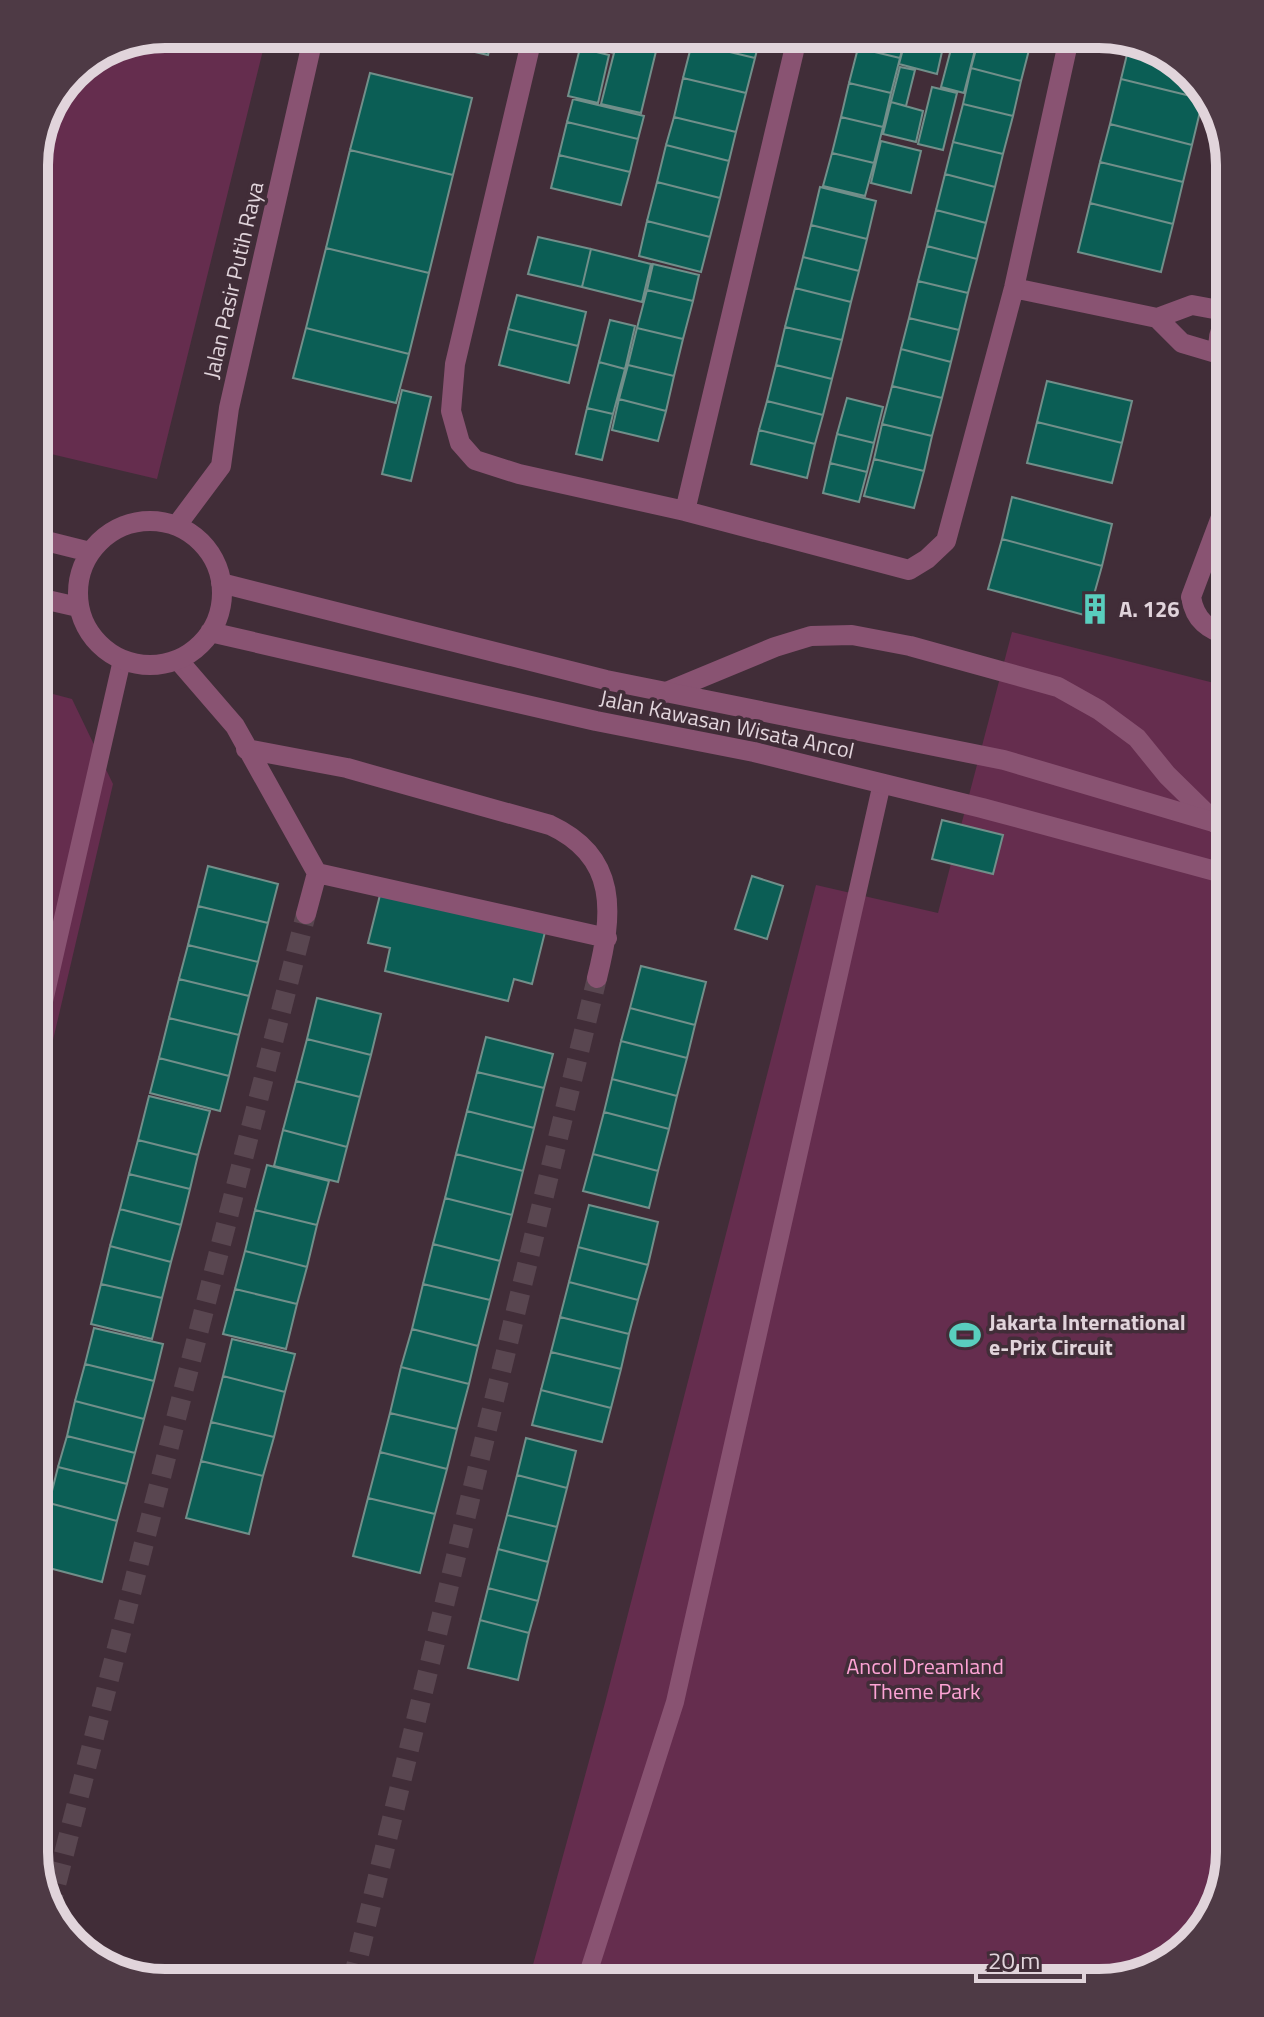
<svg xmlns="http://www.w3.org/2000/svg" width="1264" height="2017" viewBox="0 0 1264 2017" font-family="'Titillium Web',sans-serif">
<style>
.green{fill:#652d4e}
.building{fill:#0b5e55;stroke:#718f8a;stroke-width:2}
.lines{fill:none;stroke-linecap:round;stroke-linejoin:round}
.minor-tunnel{stroke:#594650;stroke-width:20;stroke-dasharray:20 10;stroke-linecap:butt}
.service{stroke:#895372;stroke-width:18}
.minor{stroke:#895372;stroke-width:20}
.tertiary{stroke:#895372;stroke-width:20}
.labels{text-anchor:middle;stroke-width:7;stroke-linejoin:round;paint-order:stroke}
.street-label{font-size:22px;fill:#e1d4db;stroke:#412d38}
.poi-label{font-size:22px;font-weight:bold;fill:#e1d4db;stroke:#412d38;text-anchor:start}
.park-label{font-size:22px;fill:#fda3d5;stroke:#412d38}
.rim{fill:none;stroke:#e1d4db;stroke-width:10}
</style>
<rect width="100%" height="100%" fill="#412d38"/>
<path class="green" d="M165,34H267L157,479L34,450V157L73,72Z
M1012,632L1230,687V1853L1212,1918L1157,1969L1099,1983H528L605,1703L816,885L938,913Z
M34,689L72,699L113,784L34,1121Z"/>
<path class="building" d="M415,34H452L449,46L414,37Z
M452,34H494L488,55L449,46Z
M582,34H621L658,43L641,113L601,104L614,53L579,45Z
M621,34H660L658,43Z
M694,34H761L755,58L692,43Z
M861,34H906L900,58L858,48Z
M907,34H946L937,74L899,64Z
M955,34L978,38L964,93L941,87Z
M980,34L1030,46L1021,81L971,68Z
M985,34H1033L1030,46Z
M1130,42L1172,56L1205,93L1203,99L1121,79Z
M692,43L755,58L746,93L683,78Z
M580,48L609,55L598,103L568,96Z
M858,48L900,58L891,93L849,83Z
M900,67L915,70L906,106L891,102Z
M971,68L1021,81L1013,116L963,104Z
M370,73L472,98L453,175L350,150Z
M683,78L746,93L736,132L674,117Z
M1121,79L1203,99L1192,145L1110,124Z
M849,83L891,93L883,127L841,117Z
M932,87L957,93L943,150L918,144Z
M573,99L644,116L638,139L567,122Z
M891,102L923,111L916,142L883,134Z
M963,104L1013,116L1003,154L953,142Z
M674,117L736,132L729,161L666,145Z
M841,117L883,127L874,163L832,153Z
M567,122L638,139L630,172L559,155Z
M1110,124L1192,145L1183,182L1100,162Z
M881,141L921,151L911,193L871,183Z
M953,142L1003,154L995,187L945,174Z
M666,145L729,161L720,198L657,182Z
M350,150L453,175L429,273L326,248Z
M832,153L874,163L865,196L823,186Z
M559,155L630,172L621,205L551,188Z
M1100,162L1183,182L1173,224L1090,203Z
M945,174L995,187L986,223L936,210Z
M657,182L720,198L710,237L647,221Z
M820,187L876,201L867,239L811,225Z
M1090,203L1173,224L1161,272L1078,252Z
M936,210L986,223L977,259L927,246Z
M647,221L710,237L701,272L639,256Z
M811,225L867,239L859,271L803,257Z
M538,237L591,249L582,287L528,274Z
M927,246L977,259L968,293L918,281Z
M326,248L429,273L409,354L306,328Z
M591,249L651,264L642,302L582,287Z
M803,257L859,271L851,302L795,288Z
M653,264L699,275L693,301L647,290Z
M918,281L968,293L959,330L909,318Z
M795,288L851,302L842,340L785,327Z
M647,290L693,301L683,339L637,328Z
M517,295L586,312L578,346L508,329Z
M909,318L959,330L951,362L901,349Z
M610,320L635,326L625,369L599,362Z
M785,327L842,340L832,379L776,365Z
M306,328L409,354L396,403L293,378Z
M637,328L683,339L674,376L628,365Z
M508,329L578,346L569,383L499,365Z
M901,349L951,362L942,398L892,386Z
M599,362L625,369L613,414L587,408Z
M628,365L674,376L666,411L619,399Z
M776,365L832,379L823,415L767,401Z
M1047,381L1132,401L1122,443L1037,422Z
M892,386L942,398L932,436L882,424Z
M402,390L431,397L411,481L382,474Z
M847,398L883,407L874,443L837,434Z
M619,399L666,411L658,441L612,430Z
M767,401L823,415L815,444L759,430Z
M587,408L613,414L602,460L576,454Z
M1037,422L1122,443L1112,483L1027,463Z
M882,424L932,436L924,471L874,459Z
M759,430L815,444L807,478L751,464Z
M837,434L874,443L867,472L830,463Z
M874,459L924,471L914,508L864,496Z
M830,463L867,472L859,502L823,493Z
M1012,497L1112,524L1102,566L1002,539Z
M1002,539L1102,566L1088,616L988,589Z
M942,820L1003,835L993,874L932,859Z
M208,866L278,884L268,923L198,906Z
M752,876L783,886L767,939L735,929Z
M381,891L545,932L532,984L514,979L508,1001L385,971L390,948L368,943Z
M198,906L268,923L258,962L188,945Z
M188,945L258,962L249,996L179,979Z
M641,966L706,982L695,1025L630,1008Z
M179,979L249,996L239,1035L169,1018Z
M317,998L381,1014L371,1055L307,1039Z
M630,1008L695,1025L687,1058L621,1041Z
M169,1018L239,1035L229,1076L159,1058Z
M486,1037L553,1054L544,1088L477,1072Z
M307,1039L371,1055L360,1097L296,1081Z
M621,1041L687,1058L677,1096L612,1079Z
M159,1058L229,1076L220,1111L150,1093Z
M477,1072L544,1088L534,1128L467,1111Z
M612,1079L677,1096L669,1129L604,1112Z
M296,1081L360,1097L347,1147L283,1130Z
M149,1096L210,1111L198,1155L138,1140Z
M467,1111L534,1128L523,1171L456,1154Z
M604,1112L669,1129L658,1171L593,1154Z
M283,1130L347,1147L338,1182L274,1166Z
M138,1140L198,1155L190,1189L129,1174Z
M456,1154L523,1171L512,1215L445,1198Z
M593,1154L658,1171L649,1208L583,1191Z
M267,1165L329,1181L317,1225L255,1210Z
M129,1174L190,1189L181,1225L120,1209Z
M445,1198L512,1215L500,1261L433,1244Z
M589,1205L658,1222L648,1265L578,1247Z
M120,1209L181,1225L171,1262L110,1246Z
M255,1210L317,1225L307,1267L245,1251Z
M433,1244L500,1261L490,1300L423,1284Z
M110,1246L171,1262L162,1298L101,1284Z
M578,1247L648,1265L638,1300L569,1282Z
M245,1251L307,1267L297,1304L235,1289Z
M569,1282L638,1300L629,1334L560,1317Z
M101,1284L162,1298L152,1339L91,1324Z
M423,1284L490,1300L478,1346L412,1329Z
M235,1289L297,1304L286,1349L223,1334Z
M560,1317L629,1334L621,1369L551,1352Z
M94,1328L163,1344L154,1381L85,1364Z
M412,1329L478,1346L469,1384L401,1367Z
M232,1339L295,1354L285,1392L223,1376Z
M551,1352L621,1369L611,1408L541,1390Z
M85,1364L154,1381L144,1419L75,1401Z
M401,1367L469,1384L457,1429L390,1413Z
M223,1376L285,1392L274,1437L211,1422Z
M541,1390L611,1408L602,1442L532,1425Z
M75,1401L144,1419L135,1453L67,1436Z
M390,1413L457,1429L447,1469L380,1452Z
M211,1422L274,1437L263,1476L201,1461Z
M67,1436L135,1453L127,1484L58,1467Z
M526,1438L576,1451L567,1488L517,1475Z
M380,1452L447,1469L435,1514L368,1498Z
M201,1461L263,1476L249,1534L186,1518Z
M58,1467L127,1484L117,1521L49,1503Z
M517,1475L567,1488L557,1527L507,1515Z
M368,1498L435,1514L420,1573L353,1556Z
M49,1503L117,1521L102,1582L34,1564Z
M507,1515L557,1527L548,1562L498,1549Z
M498,1549L548,1562L538,1601L488,1588Z
M488,1588L538,1601L529,1633L480,1620Z
M480,1620L529,1633L518,1680L468,1668Z"/>
<g class="lines">
<path class="minor-tunnel" d="M49,1912L306,914
M352,1983L597,978"/>
<path class="service" d="M34,1045L122,660
M585,1983L675,1702L882,783"/>
<path class="minor" d="M533,34L455,364L451,411L460,443L475,460L519,474L685,511L909,570L927,559L946,541L1014,288L1070,34
M1014,288L1157,318L1192,305L1230,312
M1157,318L1182,343L1219,354
M1230,373C1214,354 1215,333 1230,314
M685,511L798,34
M1230,637C1208,629 1195,621 1191,597L1230,493
M178,660L235,726L317,873L306,914
M664,693L775,647L811,636L852,635L910,646L1058,687L1099,710L1137,738L1167,775L1218,825
M246,749L347,768L550,825C619,857 613,914 597,978
M317,873L607,938"/>
<path class="tertiary" d="M78 593a72 72 0 1 1 144 0a72 72 0 1 1-144 0Z
M177,525L221,466L229,408L314,34
M34,538L90,552
M221,583L606,680L1004,760L1230,827
M34,597L78,607
M210,632L596,721L754,752L982,808L1230,875"/>
</g>
<defs>
<symbol id="building-bare" viewBox="-9 -9 18 18"><path d="M-4-6H4V6H1V3H-1V6H-4ZM-2.5-4.3h1.7v1.8h-1.7ZM.8-4.3h1.7v1.8H.8ZM-2.5-1h1.7V.8h-1.7ZM.8-1h1.7V.8H.8Z" fill="#59cebe" stroke="#412d38" stroke-width="2.5" paint-order="stroke"/></symbol>
<symbol id="stadium-bare" viewBox="-9 -9 18 18"><path d="M0-5a6.5 5 0 1 0 0 10a6.5 5 0 1 0 0-10ZM-3.5-1.8h7v3.6h-7Z" fill="#59cebe" stroke="#412d38" stroke-width="2.5" paint-order="stroke"/></symbol>
</defs>
<g fill-rule="evenodd">
<use href="#building-bare" x="1073" y="587" width="44" height="44"/>
<use href="#stadium-bare" x="943" y="1313" width="44" height="44"/>
</g>
<g class="labels">
<g class="street-label">
<text transform="translate(233 280) rotate(-77)" y="8">Jalan Pasir Putih Raya</text>
<text transform="translate(727 724) rotate(12)" y="8">Jalan Kawasan Wisata Ancol</text>
</g>
<g class="poi-label">
<text x="1119" y="617">A. 126</text>
<text x="989" y="1330">Jakarta International<tspan x="989" dy="25">e-Prix Circuit</tspan></text>
</g>
<g class="park-label">
<text x="925" y="1674">Ancol Dreamland<tspan x="925" dy="25">Theme Park</tspan></text>
</g>
</g>
<path d="M0 0H1264V2017H0ZM165 48H1099A117 117 0 0 1 1216 165V1852A117 117 0 0 1 1099 1969H165A117 117 0 0 1 48 1852V165A117 117 0 0 1 165 48Z" fill="#4e3a45" fill-rule="evenodd"/>
<path class="rim" d="M165 48H1099A117 117 0 0 1 1216 165V1852A117 117 0 0 1 1099 1969H165A117 117 0 0 1 48 1852V165A117 117 0 0 1 165 48Z"/>
<path d="M976 1969v12h108v-12" fill="none" stroke="#e1d4db" stroke-width="4"/>
<text x="988" y="1969" font-size="24" fill="#e1d4db" stroke="#412d38" stroke-width="6" paint-order="stroke">20 m</text>
</svg>
